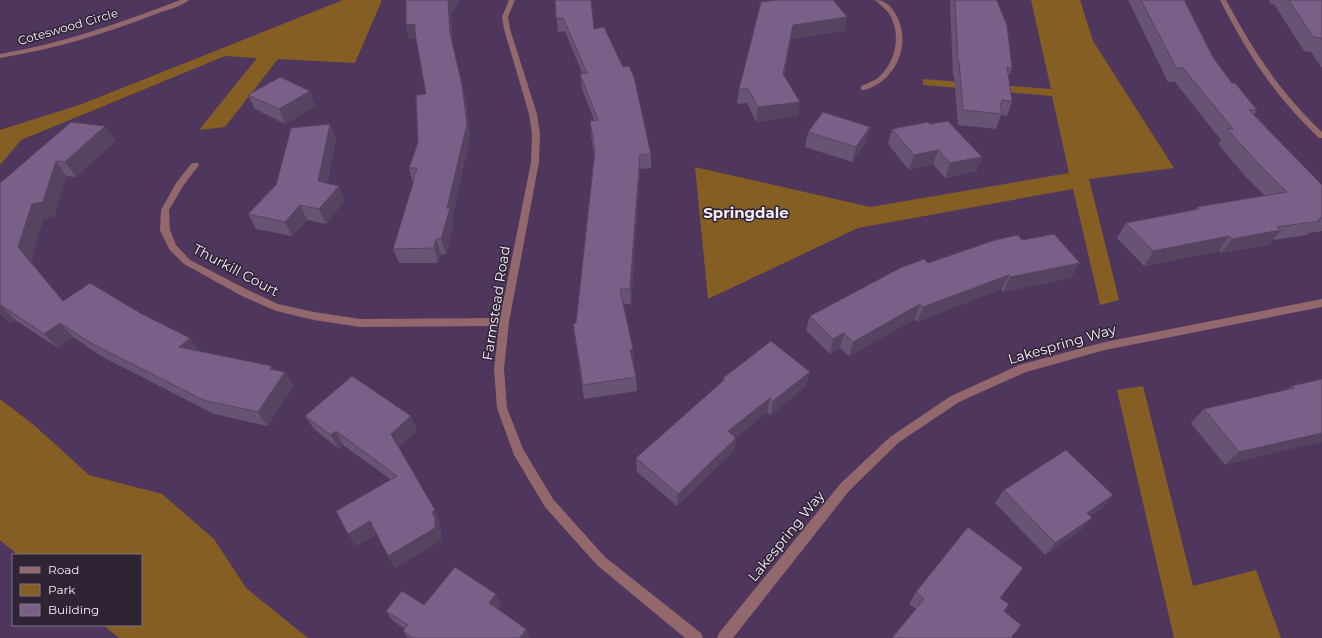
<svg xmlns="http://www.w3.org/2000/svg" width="1322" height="638" viewBox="0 0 1322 638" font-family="Montserrat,sans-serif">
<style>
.green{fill:#855e23}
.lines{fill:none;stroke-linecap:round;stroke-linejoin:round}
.minor{fill:#92686c;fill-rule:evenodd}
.wall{fill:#695375}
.shaded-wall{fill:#55435f}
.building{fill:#7a6088;stroke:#55435f}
.labels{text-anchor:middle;stroke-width:3;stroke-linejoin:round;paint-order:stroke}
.far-street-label{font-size:12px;fill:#f7eefc;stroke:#2f2434}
.street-label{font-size:14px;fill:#f7eefc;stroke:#2f2434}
.neighbourhood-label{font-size:15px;font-weight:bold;fill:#f7eefc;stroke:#2f2434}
</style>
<rect width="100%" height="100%" fill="#4f365c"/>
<path class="green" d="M343,0H382L355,63L278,59L225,127L199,130L257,58L225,56L21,140L0,165V130L82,104Z
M1031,0H1080L1093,41L1174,168L1089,179L1119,300L1100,305L1073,189L858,228L708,299L695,167L870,207L1069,173L1052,96L923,85V79L1051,89Z
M1143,386L1193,586L1256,570L1281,638H1174L1117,390Z
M0,399L35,426L89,475L162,494L214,539L246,588L308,638H119L103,625H141V555H18L0,540Z"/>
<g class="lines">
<path class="minor" d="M180,0H189C181,7 166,10 156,14C105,34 54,49 0,58V54C63,43 121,23 180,0Z
M509,0H515L508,17L510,29L537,114L540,134L539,162L509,322L504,369L507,408L523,449L553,499L605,557L701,633L703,638H685L597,565L545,507L514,455L497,408L494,369L499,326L360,327L314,320L276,311L242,296L184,264L169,249L160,230L161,210L176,183L192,163H198L199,165L183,186L169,210L170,230L176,245L190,260L248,290L278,304L314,312L360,319L500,318L531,162L532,134L529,114L504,29L502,17Z
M875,0C883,0 888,3 893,10C914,39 898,81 864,90H861V86C868,83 875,81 880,76C896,61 901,34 890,15C886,9 880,5 875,0Z
M1220,0H1226C1254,52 1279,91 1322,132V138H1319C1273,94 1249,56 1220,0Z
M1322,299V307L1105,350L1026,372L959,402L898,443L849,491L733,638H717L719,633L841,483L890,437L951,396L1019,365L1105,342Z"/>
</g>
<path class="wall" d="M555,0L594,29L651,154V168L640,169L631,304H623L633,349L634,363L633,364L636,377L637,391L584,399L573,324L576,323L594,155L591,135L590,121L594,120L582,88L580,74L582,73L565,31L558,32Z
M950,0H995L1012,68L1009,76L1012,101L1007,116L1001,115L996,129L958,125L954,76H953Z
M1128,0H1184L1214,59L1232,83L1257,110L1254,115L1322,185V231L1309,233L1307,235L1273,240L1269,245L1221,253L1219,251L1144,266L1117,238L1126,223L1196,209L1197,207L1265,196L1246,177L1218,144L1221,140L1175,82H1168Z
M1269,0H1322V68L1311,52L1304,51L1274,4H1271Z
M761,2L847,17L844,31L791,39L784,75L798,116L756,122L747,103L737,104L739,89Z
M451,15L453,46L466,100L470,138L452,218L454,223L446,254H441L438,263H399L393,249L413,184L409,168L418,142L426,94L416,38L409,39L406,25Z
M310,91L315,106L285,124L255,109L248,95Z
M330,124L336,139L327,183L345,200L326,224L307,220L292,236L256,229L248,214L276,185Z
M930,124L982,157L976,171L945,178L933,164L909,170L888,144L892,129Z
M105,126L115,141L76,177L66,176L54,217L43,219L31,262L63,301L200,351L274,370L294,386L267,426L214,414L101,356L73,337L58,348L15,320L10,323L0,313V183Z
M808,132L866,142L852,162L805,147Z
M1022,240L1071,278L1003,292L1001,289L917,322L915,319L849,356L840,348L830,354L806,330L810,316L928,263Z
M723,378L806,386L771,415L767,412L736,437L734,451L677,506L637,472L636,458L723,381Z
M1322,379L1225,465L1191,423L1204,409L1286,390L1291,386Z
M305,416L417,430L399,447L440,523L438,524L441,530V540L395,568L377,534L356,546L390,479L343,445L339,449L314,429Z
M1004,490L1113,495L1102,508L1090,516L1081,530L1045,555L995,503Z
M916,592L1000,598L1004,611L916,609L909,604Z
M424,605H501L498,609L526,629L530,638H408L403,631L405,629L393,621L386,611Z"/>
<path class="shaded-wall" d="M449,0H460L451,15L453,47L450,33L448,1Z
M847,17L844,31L791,39L781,88L783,74L793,25Z
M415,24L419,38L409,39L406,25Z
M462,85L466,100L470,138L452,218L454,223L446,254L441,239Z
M310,91L315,106L285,124L279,109Z
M800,102L798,116L756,122L758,107Z
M330,124L336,139L324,196L318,181Z
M105,126L115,141L76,177L65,162Z
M870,127L866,142L852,162L856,147Z
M938,150L933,164L909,170L914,155Z
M640,155V169L631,304L630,289Z
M982,157L976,171L945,178L950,163Z
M56,161L66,176L54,217L43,219L31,262L75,316L18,247L32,204Z
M339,186L345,200L326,224L319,209Z
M300,205L307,220L292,236L285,222Z
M1281,230L1269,245L1221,253L1232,239Z
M1229,236L1219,251L1144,266L1153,251Z
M436,239L441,254L438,263L434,248Z
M1080,263L1071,278L1003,292L1010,277Z
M1009,275L1001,289L917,322L923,307Z
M920,304L915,319L849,356L853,342Z
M1,305L15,320L10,323L0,313V306Z
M60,323L73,337L58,348L44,334Z
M844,333L840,348L830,354L833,339Z
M190,338L200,352L179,347Z
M633,349L634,363L631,364L630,350Z
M272,366L280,379L285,372L294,386L267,426L258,412L270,369Z
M810,372L806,386L771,415L773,401Z
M770,398L767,412L727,445L728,431Z
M411,416L417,430L398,448L391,434Z
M336,431L343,445L339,449L331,435Z
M1322,433V442L1225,465L1239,452Z
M736,438L734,451L677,506L678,494Z
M1113,495L1102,508L1076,525L1087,513Z
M435,510L440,523L438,524L441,530V540L395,568L388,556L432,512Z
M1092,518L1081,530L1045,555L1055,543Z
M370,521L378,533L356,546L348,534Z
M496,594L501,605L494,614L489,603Z
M526,629L530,638H520Z"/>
<path class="building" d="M406,0H449L448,1L450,33L462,85L467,124L447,208H450L441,239H436L434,248L393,249L414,180H413L417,168H409L418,142L416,95L426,94L415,33V24L406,25Z
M555,0H591L594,29L604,27L623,67L629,66L634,77L651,154L640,155L630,289H620L633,349L630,350L636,377L583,385L573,324L576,323L595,151L590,121L598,120L580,74L587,73L563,18H556Z
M777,0H833L847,17L793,25L783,74L800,102L758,107L748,89H739L761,2Z
M955,0H995L997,1L1007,25L1012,68L1007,67L1012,101L1002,100L1003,104L1000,103L1002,114L963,110L959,62H958Z
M1141,0H1184L1214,59L1232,83H1235L1257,110H1249L1322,185V218L1318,219L1320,221L1277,227L1281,230L1232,239L1229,236L1153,251L1126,223L1199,209L1197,207L1287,192L1257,162L1227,129H1233L1183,68H1176Z
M1289,0H1322V40L1321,38L1313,37Z
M280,77L310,91L279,109L248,95Z
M823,112L870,127L856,147L808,132Z
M948,121L982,157L950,163L938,150L914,155L892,129L928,122L930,124Z
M71,122L105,126L65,162L56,161L43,202L32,204L18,247L63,301L90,283L142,314L190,338L179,347L272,366L270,369L285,372L258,412L203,400L89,342L60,323L44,334L1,305L0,306V183Z
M330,124L318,181L339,186L319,209L300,205L285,222L248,214L276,185L291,128Z
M1054,234L1080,263L1010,277L1009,275L923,307L920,304L853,342L844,333L833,339L810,316L900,268L924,259L928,263L995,240L1018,235L1022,240Z
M771,341L810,372L773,401L770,398L728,431L736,438L678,494L636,458L725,379L723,378Z
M352,376L411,416L391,434L435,510L432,512L435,518V528L388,556L370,521L348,534L336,511L397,476L336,431L331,435L305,416Z
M1322,379V433L1239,452L1204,409L1294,388L1291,386Z
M1066,450L1113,495L1087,513L1092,518L1055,543L1004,490Z
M968,527L1023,568L1000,598L1009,604L1004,611L1021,625L1011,638H892L924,599L916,592Z
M455,567L496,594L489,603L526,629L520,638H413L403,631L408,625L386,611L402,591L424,605Z"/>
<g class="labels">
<g class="far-street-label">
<text transform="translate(68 27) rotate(-16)" y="4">Coteswood Circle</text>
</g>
<g class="street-label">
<text transform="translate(236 270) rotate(28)" y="5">Thurkill Court</text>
<text transform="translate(496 303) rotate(-81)" y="5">Farmstead Road</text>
<text transform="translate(1062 344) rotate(-16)" y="5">Lakespring Way</text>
<text transform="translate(786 536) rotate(-51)" y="5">Lakespring Way</text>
</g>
<g class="neighbourhood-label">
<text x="746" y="218">Springdale</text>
</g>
</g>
<rect x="12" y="554" width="130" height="72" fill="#2f2434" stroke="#7f7584"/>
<rect x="20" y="567" width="20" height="6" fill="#92686c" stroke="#7f7584"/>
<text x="48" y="574" font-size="12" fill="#f7eefc">Road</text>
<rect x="20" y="584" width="20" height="12" fill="#855e23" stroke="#7f7584"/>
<text x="48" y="594" font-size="12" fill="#f7eefc">Park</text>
<rect x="20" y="604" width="20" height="12" fill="#7a6088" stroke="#7f7584"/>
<text x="48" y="614" font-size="12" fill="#f7eefc">Building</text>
</svg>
